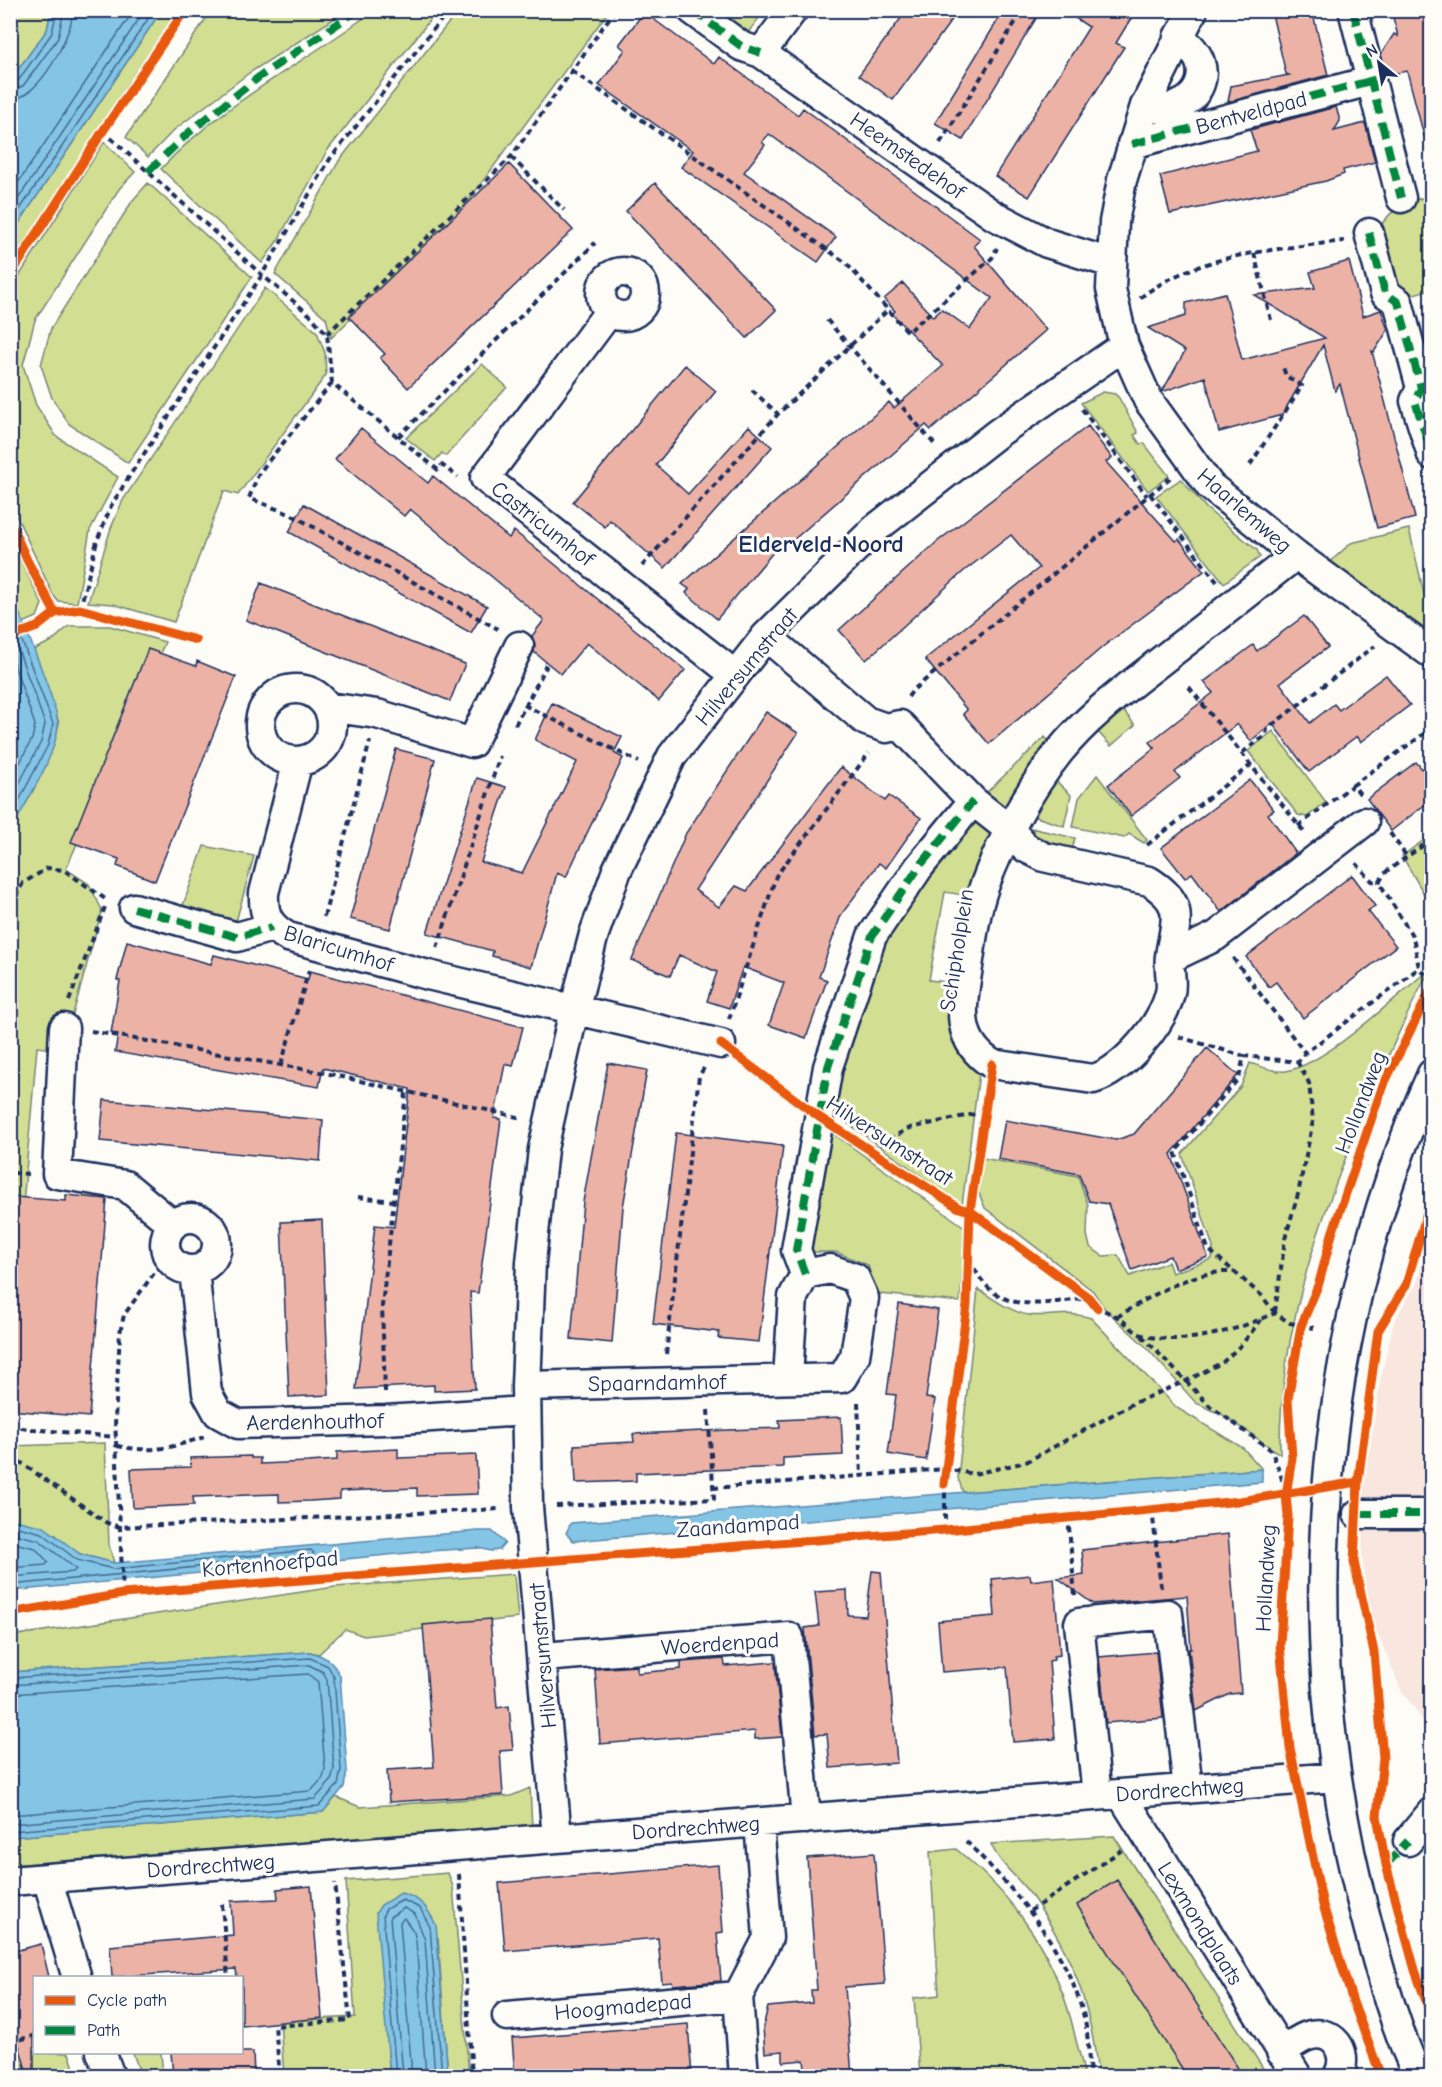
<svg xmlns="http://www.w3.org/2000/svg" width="1442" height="2087" viewBox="0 0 1442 2087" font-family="'Comic Neue',sans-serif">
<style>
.built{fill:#f8e6df}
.green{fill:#d2de91;stroke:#768678;stroke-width:1.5}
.water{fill:#84c5e5;stroke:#5a89af;stroke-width:1.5}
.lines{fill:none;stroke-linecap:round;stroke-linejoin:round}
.shore{stroke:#456b94;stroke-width:1.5}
.building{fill:#ecb2a6;stroke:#1b2f5e;stroke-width:1.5}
.minor-casing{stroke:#1b2f5e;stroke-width:33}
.path{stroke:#1b2f5e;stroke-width:4;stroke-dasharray:6 4.5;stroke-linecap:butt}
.minor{stroke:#fdfcf7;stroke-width:28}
.quiet{stroke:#00873e;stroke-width:8;stroke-dasharray:15 8;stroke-linecap:butt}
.cycleway-casing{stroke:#fdfcf7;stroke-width:13}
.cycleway{stroke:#e8590c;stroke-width:9}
.labels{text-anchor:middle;stroke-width:6;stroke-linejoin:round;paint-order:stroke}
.street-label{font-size:22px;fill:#1b2f5e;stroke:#fdfcf7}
.neighbourhood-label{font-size:24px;font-weight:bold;fill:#1b2f5e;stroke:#fdfcf7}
</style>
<rect width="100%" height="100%" fill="#fdfcf7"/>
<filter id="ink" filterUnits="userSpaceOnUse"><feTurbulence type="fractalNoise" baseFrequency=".0167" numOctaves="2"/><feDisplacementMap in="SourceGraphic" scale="12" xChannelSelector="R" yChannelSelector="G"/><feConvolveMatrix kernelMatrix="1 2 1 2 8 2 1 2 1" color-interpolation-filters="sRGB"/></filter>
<g filter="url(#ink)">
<path class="built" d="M1431,1229V1732L1401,1690L1377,1632L1366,1588L1362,1556L1364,1487L1381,1377L1394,1321L1417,1283Z"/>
<path class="green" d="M11,11H51L47,30L11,79Z
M161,11H178L125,88L10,266L11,235Z
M211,11H346L249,73L174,130L148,157L126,137Z
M373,11H437L327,151L278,240L262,263L161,169C222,103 303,64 373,11Z
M458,11H609L460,212L331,338L326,318L275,274L339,161Z
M701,11H764L742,41Z
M104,142L135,172L119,189L35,320L23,365L36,405L56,436L118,477L90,530L77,603L58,601L53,595L11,504V289Z
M148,183L252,277L128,463L69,424L52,398L41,365L51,328L133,200Z
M1431,196V289L1404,297L1391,284L1378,229C1395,205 1403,202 1431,196Z
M265,288L317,332L325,353L326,375L238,495L224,491L174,622L113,604L88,602L111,528L123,500Z
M482,364L507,387L446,456L442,453L435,461L406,438Z
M1103,392L1115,394L1119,398L1138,433L1134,435L1140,444L1144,443L1169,476L1148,491L1081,403Z
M1181,479L1207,509L1257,550L1260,557L1224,583L1156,496Z
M1409,529L1428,611L1431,610V633L1330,562L1351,543Z
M10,539L42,604L37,617L23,623L11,595Z
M69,626H110L165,642L66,869L89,884L102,910L63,1050L37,1047L11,1339V831L53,747L59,723L33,650L52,641Z
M1122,709L1135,725L1111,746L1098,732Z
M1273,731L1326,802L1307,817L1298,815L1248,751Z
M1045,737L1051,744L1005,812L985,794Z
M1097,775L1147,840L1144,843L1129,834L1124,838L1073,827L1079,798Z
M1056,781L1071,795L1064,826L1030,815Z
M968,815L991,834L970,896L945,892L929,980L955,983L963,1052L979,1073L962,1205L829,1110L869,977L898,911Z
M1031,828L1075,838L1070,857L1036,837Z
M1431,835V906L1402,856Z
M204,846L254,856L234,929L181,911Z
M1431,968C1409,1007 1391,1050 1373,1091C1324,1206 1278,1328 1280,1454L1223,1415L1196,1403L1145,1346L1105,1309L1093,1291L985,1208L978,1191L982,1158L1078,1176L1088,1205L1087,1235L1090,1247L1103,1256L1118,1255L1130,1276L1168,1262L1172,1273L1212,1259L1213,1247L1182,1154L1241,1086L1250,1063C1260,1066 1276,1073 1286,1071C1327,1064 1397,995 1431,968Z
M825,1128L966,1228L960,1302L870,1293L872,1281L868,1265L836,1252H802Z
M978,1289C994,1299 1010,1312 1029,1315C1050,1318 1070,1310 1091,1318L1177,1408L1243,1448L1262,1469L963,1492L958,1478Z
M105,1443L109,1545L114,1563L80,1554L62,1543L56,1535L11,1519L10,1446Z
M514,1574L518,1618L364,1636L345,1629L319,1654L310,1652L11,1672V1636L335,1587Z
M530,1788L532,1827L11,1865V1837L323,1812L336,1797L360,1807L511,1796Z
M1114,1836L1268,2076H1098C1091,2005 1074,1957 1033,1898C1020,1879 999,1864 991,1844Z
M956,1849C1017,1899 1058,1958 1075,2036C1078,2049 1083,2063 1084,2076H920L914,1998L939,1995L930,1852Z
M448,1873L453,1887L469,2076H448L438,1938L388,2055L390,2076H284L280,2021L355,2017L346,1881Z
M34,2039V2052L69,2053L76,2074L68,2076H11L10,2045Z
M133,2053H161L163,2076H141Z"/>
<path class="water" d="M51,11H161L11,235V79L47,30Z
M11,595C20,613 60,711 58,726C55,759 26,801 11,831Z
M1262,1469V1482L573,1541L566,1533L571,1523Z
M11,1519L44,1527L80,1554L114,1563L478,1531H492L505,1543L499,1550L491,1551L479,1548L429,1551L11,1591Z
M310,1652C325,1656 332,1661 340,1675L347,1770L344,1787L323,1812L11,1837V1672Z
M401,1893C421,1898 427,1907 436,1925L448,2076H390L376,1913L381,1905Z"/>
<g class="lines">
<path class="shore" d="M10,83L18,81L52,33L57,10
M10,91L23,86L58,38L64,10
M10,100C39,99 72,36 73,10
M10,195L134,10
M10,211L145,10
M10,224L154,10
M10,609L53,724L48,745L10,818
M10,627L45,724L41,742L10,801
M10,653L35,725L32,739L10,782
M10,1525L42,1533L77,1560L113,1569L311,1550L314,1553L311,1556L10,1585
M10,1533L39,1540L76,1569L73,1572L10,1577
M10,1542L35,1548L48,1562L46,1565L10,1568
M10,1678L310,1658L328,1666L334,1677L341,1770L338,1785L319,1806L10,1831
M10,1685L309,1665L323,1672L327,1679L334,1769L331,1781L315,1799L10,1824
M10,1694L308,1674L318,1682L325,1769L323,1778L311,1791L10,1815
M396,2076L383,1915L386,1909L403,1900L420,1908L430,1927L442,2076
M403,2076L390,1917L404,1908L415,1914L425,1940L435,2076
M412,2076L400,1922L404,1918L414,1932L416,1941L426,2076"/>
</g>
<path class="building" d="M907,10H959L893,100L859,75Z
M1004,10H1041L963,140L935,123Z
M1063,10H1136L1116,43L1124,47L1029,197L995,176L1089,27Z
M1271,10H1312L1328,75L1228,102L1231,86L1289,75L1286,74Z
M1391,10H1431V135L1424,136L1407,71L1387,75L1381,54L1394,34L1398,36Z
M644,12L714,64L719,57L798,115L803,108L980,239L974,246L1046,330L931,430L926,425L784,548L780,544L717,619L686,593L689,589L682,584L889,402L894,408L943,366L892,314L895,311L884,299L903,283L933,317L942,309L970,329L992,298L769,134L762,142L765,145L744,172L836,237L818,262L681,167L693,151L599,85L625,50L619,45Z
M1336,107L1340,121L1334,131L1365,123L1375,162L1343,170L1344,174L1326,181L1170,214L1160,176L1257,151L1250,130Z
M509,164L573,230L408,388L380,358L385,354L349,317Z
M655,183L776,310L747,338L626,211Z
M1349,261L1363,316L1381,310L1388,330L1374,352L1372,351L1415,518L1377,528L1340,384L1335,391L1323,345L1282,415L1219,432L1205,377L1162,392L1185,351L1148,328L1186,316V303L1225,293L1242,360L1325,338L1254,295L1315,288L1310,272Z
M685,365L716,391L656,465L688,494L749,426L772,447L665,568L610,520L605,527L573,502Z
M1088,426L1112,458L1106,462L1176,541L1179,539L1204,571L1105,645L989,744L963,714L967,710L925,659L1039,568L1011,535L964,571L866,660L839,630L938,541Z
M361,428L428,483L433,476L509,538L514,531L685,670L659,701L587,643L561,674L534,652L535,644L532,636L544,620L410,509L404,516L335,459Z
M304,504L487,606L471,633L289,532Z
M261,583L465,664L450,701L246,620Z
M1304,616L1328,647L1280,683L1310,723L1334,704L1339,710L1386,675L1410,705L1361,742L1357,736L1309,772L1272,723L1251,741L1237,724L1175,772L1180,778L1131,816L1108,785L1155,748L1150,742L1213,693L1204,682L1253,645L1257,651Z
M148,649L196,666L197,661L236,677L155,881L117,866L119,859L71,842Z
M552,703L622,737L614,753L623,758L566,877L557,873L531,967L492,956L493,951L427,933L477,778L506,787L481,862L522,873L577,762L535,740Z
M766,712L798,733L695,890L719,907L736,886L747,891L841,767L885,801L889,796L921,818L886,868L879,863L841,915L819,977L827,980L806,1038L769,1025L784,983L743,967L729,1008L707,1001L717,972L679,955L670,976L632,960L686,833Z
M396,749L435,759L390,929L350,919Z
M1416,762L1422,769L1431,762V800L1391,831L1367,799Z
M1250,780L1274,810L1268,814L1296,853L1221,912L1192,873L1185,878L1161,848Z
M1352,875L1375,906L1368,911L1396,946L1303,1018L1276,982L1269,987L1246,957Z
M127,941L211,964L214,955L308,979L310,971L523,1027L513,1066L505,1064L494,1118L501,1119L481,1271L478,1293L470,1292L475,1389L434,1391V1385L356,1389L375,1225L394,1227L410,1089L323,1068L319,1087L115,1052L118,1034L111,1033L120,981L117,980Z
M1207,1048L1238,1075L1171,1154L1208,1257L1175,1269L1170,1256L1132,1270L1108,1204L1089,1201L1079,1174L998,1159L1005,1120L1116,1140L1134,1134Z
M608,1063L647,1070L623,1207L612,1343L571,1339L583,1202Z
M104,1100L323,1120L320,1161L100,1141Z
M676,1133L783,1146L759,1342L718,1338L719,1332L653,1324Z
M66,1195L107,1199L89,1417L10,1410V1245L15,1197L66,1201Z
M322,1220L329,1395L289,1397L281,1222Z
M899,1304L938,1310L926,1398L935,1399L926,1460L888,1454L896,1395L887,1394Z
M841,1417L843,1455L783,1458V1467L636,1473V1481L576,1483L574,1445L634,1442L633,1434L780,1428L779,1420Z
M398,1449V1458L476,1455L478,1494L417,1496V1488L340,1491V1499L310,1501L279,1502V1494L193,1497L194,1505L133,1508L131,1469L191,1467L190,1458L251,1456V1458H260V1464L308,1462L337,1460V1452Z
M1228,1534L1241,1693L1230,1694L1196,1711L1189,1649H1191L1187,1596L1093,1604L1058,1578L1084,1575L1082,1550Z
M872,1571L881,1572L897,1763L830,1768L827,1734L815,1735L805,1628L819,1626L815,1592L847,1590L848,1615L866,1616Z
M1030,1575L1031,1581L1054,1578L1060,1655L1053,1656L1054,1660L1049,1661L1055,1739L1013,1742L1007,1667L942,1672L938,1621L995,1616L992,1579Z
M490,1619L497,1708L509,1706L513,1750L500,1751L503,1795L389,1802L387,1770L434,1767L423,1625Z
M1156,1652L1163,1718L1106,1723L1099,1657Z
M724,1659L725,1666L775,1662L782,1737L755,1739V1731L600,1744L595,1669L637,1666V1673L681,1669V1662Z
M874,1853L885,1984L845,1987L852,2076H806L804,2060L783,2062V2051L765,2053L763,2027L768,2007L812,2003L811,1990H817L807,1858Z
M718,1865L723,1932L717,1933L721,1981L673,1985L672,1982L662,1983L658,1938L505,1951L499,1883Z
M1117,1880L1243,2076H1187L1077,1905Z
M311,1886L322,2018L242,2026V1977H237L236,1969L112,1977L110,1946L233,1935L231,1901L278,1899L277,1889Z
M41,1944L49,1977H34V2073L27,2074L10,2012L11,1952Z
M688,2024L692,2076H515L512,2038Z
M171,2052H253L254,2076H173Z"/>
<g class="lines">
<defs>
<path id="minor" d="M692,10L741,46L761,53
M793,10L761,53L993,215L1047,243L1111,263
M1193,10L1145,106L1122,180L1114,222L1111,289L1124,346L1148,400L1210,486L1296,555L1432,654
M1353,10L1401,198
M1145,106C1196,120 1225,66 1178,37
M1132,144L1370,81
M1369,233L1385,293L1398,302L1421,388L1415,401L1432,455
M601 294a22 22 0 1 1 44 0a22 22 0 1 1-44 0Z
M609,312L485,478L735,675
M766,636L866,721L886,728L900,725L973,801L1011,831L1026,848L1044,857L1149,881C1187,905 1175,920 1170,956C1168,968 1173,982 1170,993C1163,1024 1123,1071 1093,1079L992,1064C954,1040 962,1006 968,967C972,940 975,912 984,887C1000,843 1030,788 1059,752C1090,713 1132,684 1171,653C1213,621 1254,588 1296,555
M260 725a36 36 0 1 1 72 0a36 36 0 1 1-72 0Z
M328,707L377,714L472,743L519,646
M298,761L264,893C263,916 269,926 288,937L428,975L721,1044
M134,908L237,937L272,927
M1170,958L1216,936L1364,822
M64,1028L57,1174L125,1185L173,1225
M165 1244a26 26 0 1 1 52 0a26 26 0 1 1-52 0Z
M194,1270L207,1393L218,1413L238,1424L386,1420L526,1411
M805,1274L796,1250L828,1067L872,936L919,867L973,801
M526,1386L842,1378L855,1356L864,1298L855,1278L830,1269L805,1274L793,1297L788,1379
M1358,1514H1432
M543,1657L789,1637L806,1819
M1121,1794L1297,2076
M1097,1796L1079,1623L1168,1614L1188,1789
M557,1838L528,1507L526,1386L531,1262L543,1149L574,1010L594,934L617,870L672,756L766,636L875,529L998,433L1124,346
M1408,1841L1432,1812
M47,1878L77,1978
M10,1881L1336,1777
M507,2016L738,1996
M101,2052L110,2076
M1281,2052C1290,2046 1301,2037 1311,2035C1337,2030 1349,2056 1338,2076
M744,2076L738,1996L768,1938L759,1823
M1418,2076C1396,2030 1382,1979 1369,1930C1292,1650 1312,1340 1432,1074"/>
</defs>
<use href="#minor" class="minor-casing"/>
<path class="path" d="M572,71L845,262L908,332L992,258L997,248
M103,131L262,275L310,315L327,334L332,383L438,470L442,465L458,477
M940,143L1023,10
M511,157L564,210
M1254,253L1272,324
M1140,298C1197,253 1274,250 1344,241
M827,320L936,446
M327,334L511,157L615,10
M332,383L266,464L258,475L249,498L292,515L498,629
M752,390L778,414
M1082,409L1147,496
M398,437L595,243
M1250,465L1302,386L1286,376L1283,367
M1150,494L1217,582
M642,566L778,414L889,309
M80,609L97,541L111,506L132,472L260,278L330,159L449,10
M1189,687L1304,832
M908,697L913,690L1171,477
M524,705L639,762
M515,725L546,667L541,664
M1242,753L1266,735L1267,729L1375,646
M1360,794L1353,785L1432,728
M1298,826L1353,785
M1390,833L1407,857
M1432,839L1387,871L1379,882L1413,937L1419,968L1432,982
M1147,845L1251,765
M1356,863L1372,881L1379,882
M10,906L23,883L48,868L64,870L108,901
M324,917L370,741
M437,948L500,756
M1233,958L1305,1053
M69,1001L105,907
M729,1019L776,876L869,753
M91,1031L325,1073L522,1118
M1179,1037L1244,1056
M743,1060L795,1099
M281,1065L309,970
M846,1132L959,1208L970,1211L1089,1298C1097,1309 1104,1310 1116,1316C1125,1321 1132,1331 1142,1335C1184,1347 1238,1330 1275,1313L1290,1323L1314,1328
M870,1149L910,1128L984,1112
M358,1197L393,1201
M10,1205L13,1173L30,1174
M970,1259C994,1317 1037,1304 1089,1298
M1275,1312L1285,1239L1298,1194L1313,1121L1309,1083L1298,1063
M1275,1313L1262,1296L1208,1249L1175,1152L1239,1078L1244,1056L1298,1062L1305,1053L1419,968
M1117,1317C1153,1295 1191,1270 1234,1272
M1142,1336L1210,1406L1271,1450L1280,1472L1286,1495
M666,1354L699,1076L704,1068
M385,1392L382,1306L406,1093
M858,1402L861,1476
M10,1427L116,1437
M117,1446C152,1453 171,1448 204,1437
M10,1455L107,1523L120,1527L500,1509
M713,1488L945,1469L974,1474L1026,1462L1134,1403L1186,1381L1223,1362L1242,1344L1261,1320
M556,1506L714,1499L708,1410
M1152,1509L1161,1588
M1068,1516L1075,1596
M945,1530V1469L967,1305L970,1211L988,1091
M123,1594L115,1419L120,1333L124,1315L167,1255
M966,1841C1016,1892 1066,1946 1084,2017C1089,2036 1088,2057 1090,2076
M459,1874L472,2076
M222,1904L228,1978
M1030,1911L1122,1850
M10,2042L34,2036
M280,2076L275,2026L350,2020L335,1883"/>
<use href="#minor" class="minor"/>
<path class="quiet" d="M692,10L741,46L761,53
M1353,10L1401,198
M1132,144L1370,81
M148,172L187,134L259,77L358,10
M1369,233L1385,293L1398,302L1421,388L1415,401L1432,455
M134,908L237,937L272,927
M805,1274L796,1250L828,1067L872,936L919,867L973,801
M1358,1514H1432
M1386,1865L1408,1841"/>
<defs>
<path id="cycleway" d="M10,276L103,131L185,10
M10,522L27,560L55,613
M10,637L37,627L55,613L80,609L196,640
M721,1044L819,1117L959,1208L970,1211L1089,1298L1097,1308
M1432,1182L1430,1202L1406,1285L1378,1331L1358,1482L1354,1562L1374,1652L1383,1758L1377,1816L1386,1865L1415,1970L1432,2018
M944,1484L967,1305L970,1211L992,1064
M10,1613L123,1594L945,1530L1240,1501L1358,1482
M1381,2076L1353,2002L1323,1905L1290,1748L1280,1645L1288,1516L1286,1495L1292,1458L1288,1399L1301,1326L1319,1283L1332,1234L1382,1088L1432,987"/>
</defs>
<use href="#cycleway" class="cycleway-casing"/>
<use href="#cycleway" class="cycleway"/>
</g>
</g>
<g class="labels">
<g class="street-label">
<text transform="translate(1251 112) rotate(-15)" y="8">Bentveldpad</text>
<text transform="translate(908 155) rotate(35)" y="8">Heemstedehof</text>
<text transform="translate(1245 510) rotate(41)" y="8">Haarlemweg</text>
<text transform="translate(543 523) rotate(38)" y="8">Castricumhof</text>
<text transform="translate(746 666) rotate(-50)" y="8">Hilversumstraat</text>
<text transform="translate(339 948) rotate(17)" y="8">Blaricumhof</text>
<text transform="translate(956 950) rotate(-81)" y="8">Schipholplein</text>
<text transform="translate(1360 1102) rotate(-69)" y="8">Hollandweg</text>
<text transform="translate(890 1140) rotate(33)" y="8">Hilversumstraat</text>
<text transform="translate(657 1382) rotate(-1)" y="8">Spaarndamhof</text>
<text transform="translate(315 1421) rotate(-1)" y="8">Aerdenhouthof</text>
<text transform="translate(738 1525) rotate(-4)" y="8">Zaandampad</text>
<text transform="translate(270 1563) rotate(-5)" y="8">Kortenhoefpad</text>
<text transform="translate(1265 1578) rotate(-87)" y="8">Hollandweg</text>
<text transform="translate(720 1643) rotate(-4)" y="8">Woerdenpad</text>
<text transform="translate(542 1656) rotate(-95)" y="8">Hilversumstraat</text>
<text transform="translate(1180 1789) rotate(-4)" y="8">Dordrechtweg</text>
<text transform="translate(696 1827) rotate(-4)" y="8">Dordrechtweg</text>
<text transform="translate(211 1865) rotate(-4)" y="8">Dordrechtweg</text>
<text transform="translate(1201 1923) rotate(58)" y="8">Lexmondplaats</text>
<text transform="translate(623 2006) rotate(-5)" y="8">Hoogmadepad</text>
</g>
<g class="neighbourhood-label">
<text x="821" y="552">Elderveld-Noord</text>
</g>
</g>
<rect width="1442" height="2087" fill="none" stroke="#fdfcf7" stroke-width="36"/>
<rect x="18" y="18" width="1406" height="2051" fill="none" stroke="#1b2f5e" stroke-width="2" filter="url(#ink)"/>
<rect x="33" y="1976" width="210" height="78" fill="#fdfcf7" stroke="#a3aaba" stroke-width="1.5"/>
<rect x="45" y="1996" width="30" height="9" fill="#e8590c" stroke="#a3aaba" stroke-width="1.5"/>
<text x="87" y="2006" font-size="18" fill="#1b2f5e">Cycle path</text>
<rect x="45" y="2026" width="30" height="9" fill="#00873e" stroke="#a3aaba" stroke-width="1.5"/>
<text x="87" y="2036" font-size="18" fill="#1b2f5e">Path</text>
<g transform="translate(1379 63) rotate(330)" stroke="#fdfcf7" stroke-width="4.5" paint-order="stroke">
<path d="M0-4.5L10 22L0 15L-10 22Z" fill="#1b2f5e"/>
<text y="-9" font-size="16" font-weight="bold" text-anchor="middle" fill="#1b2f5e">N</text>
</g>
</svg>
